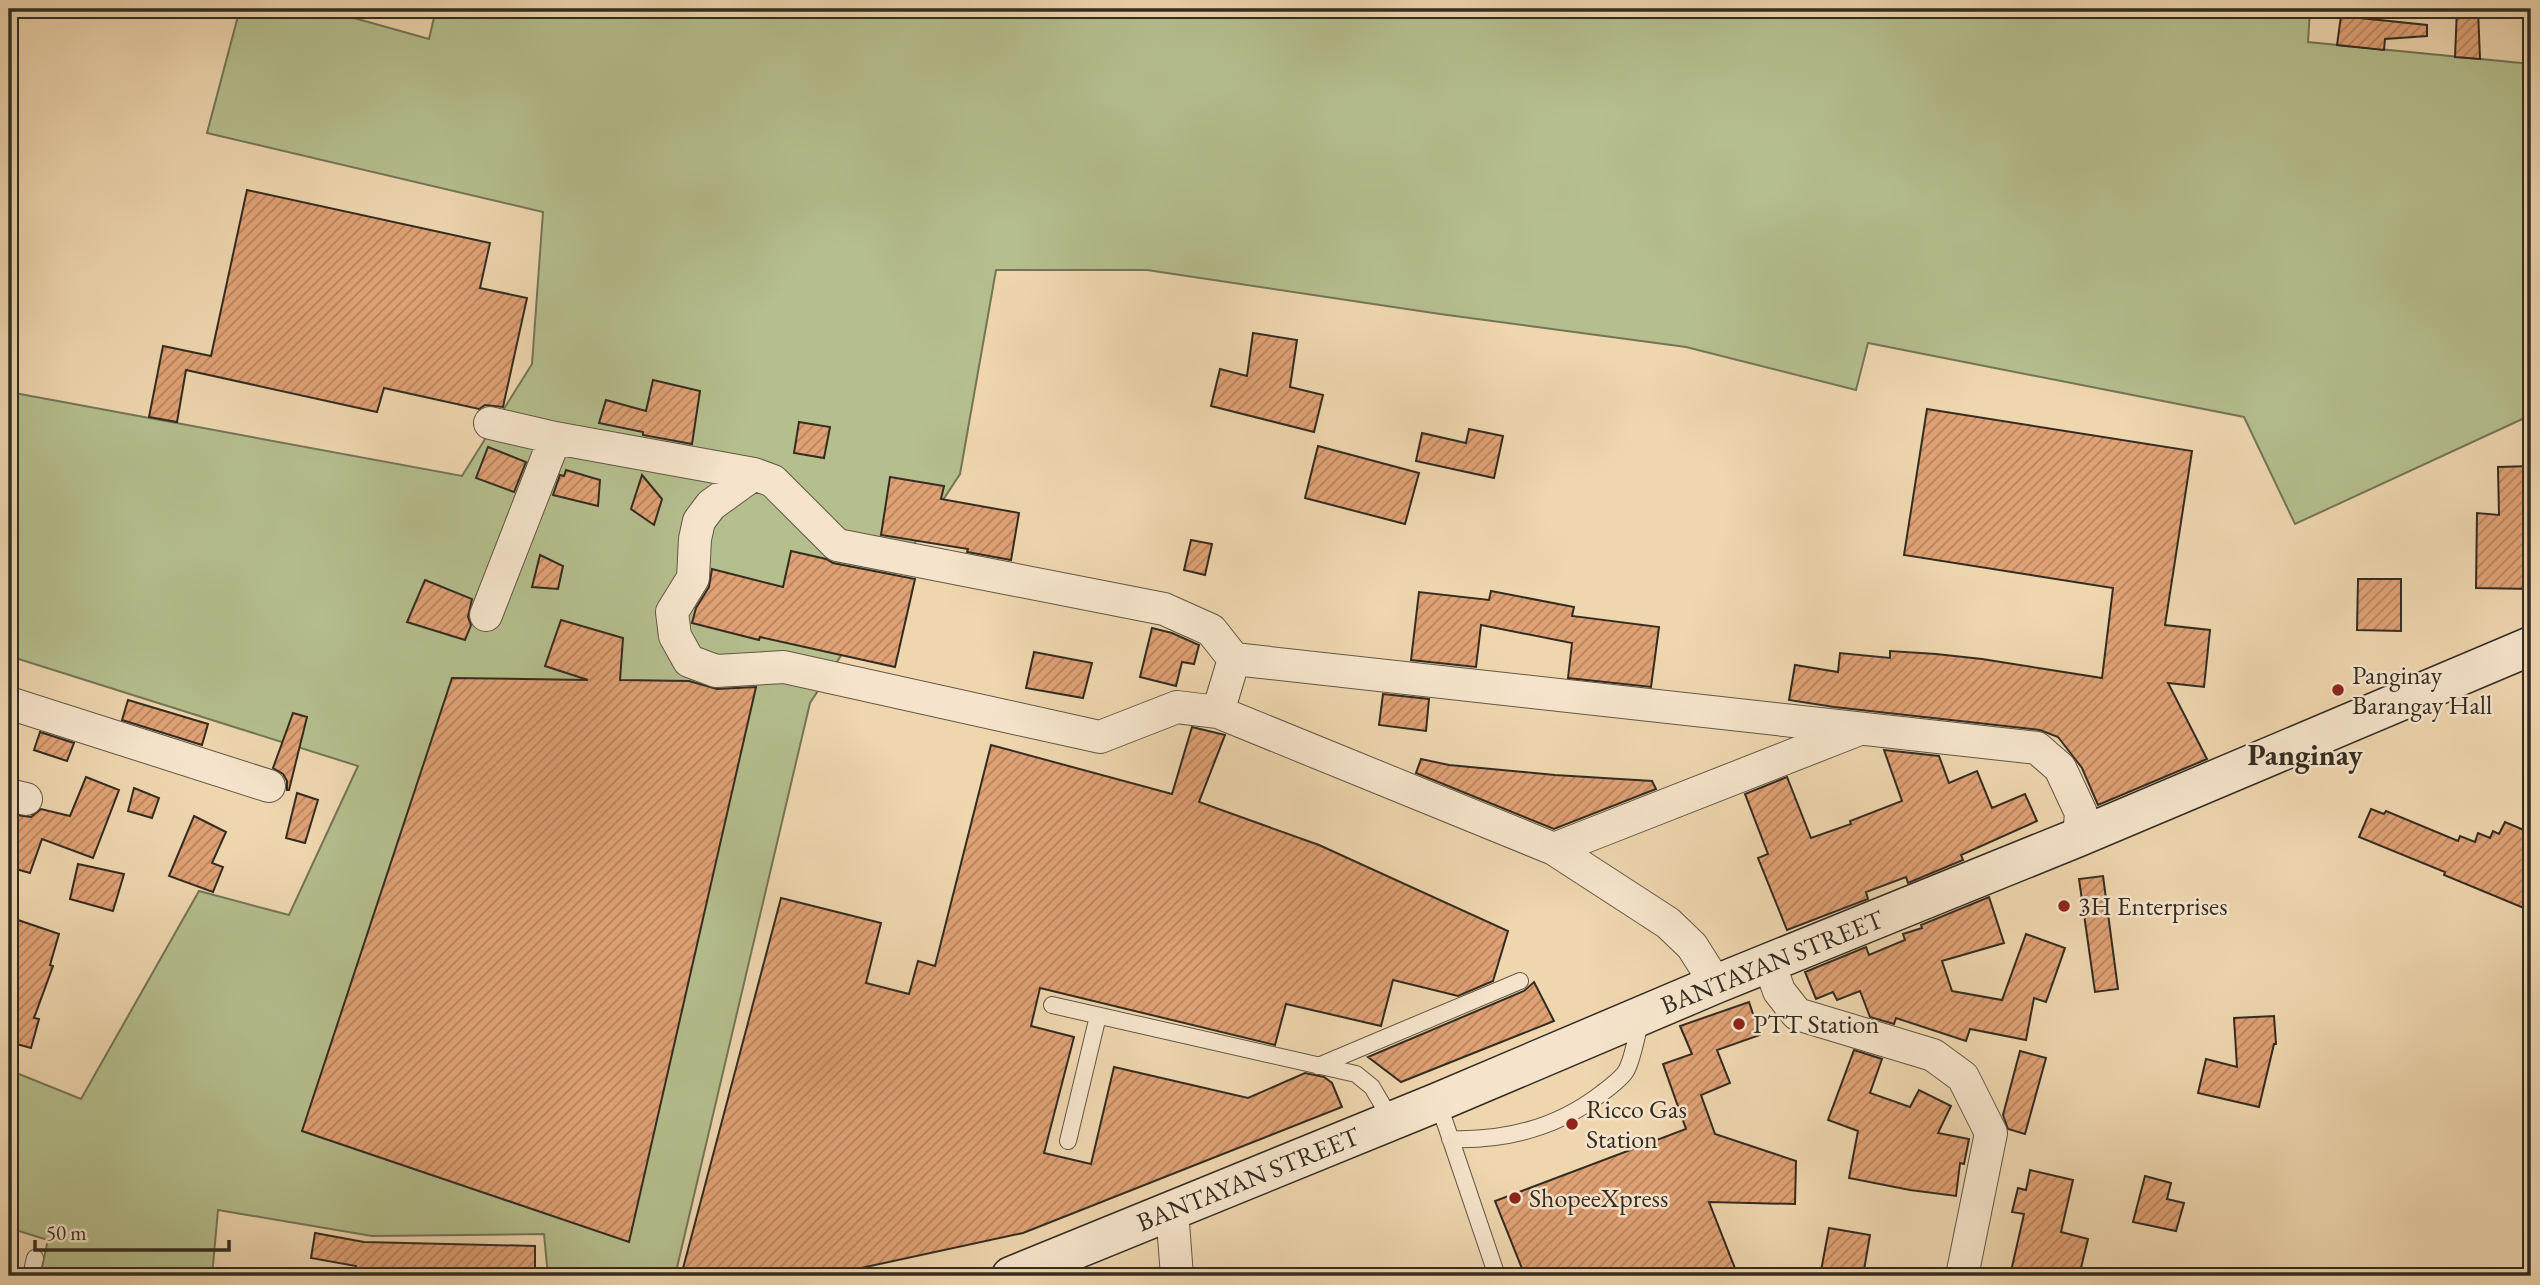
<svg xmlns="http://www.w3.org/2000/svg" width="2540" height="1285" viewBox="0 0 2540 1285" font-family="'EB Garamond',serif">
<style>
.grass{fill:#b5be8d;stroke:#747557;stroke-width:2}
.building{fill:url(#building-hatch);stroke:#332c21;stroke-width:2}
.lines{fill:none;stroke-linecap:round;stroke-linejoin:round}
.lane-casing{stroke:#625644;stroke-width:18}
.street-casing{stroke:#625644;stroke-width:34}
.secondary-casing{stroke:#332c21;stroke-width:41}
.lane{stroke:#f5e4cb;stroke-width:16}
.street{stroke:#f5e4cb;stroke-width:32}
.secondary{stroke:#f5e4cb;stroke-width:38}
.poi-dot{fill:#8f2418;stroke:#f5e4cb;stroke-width:2.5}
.labels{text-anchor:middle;stroke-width:5;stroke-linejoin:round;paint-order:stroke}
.poi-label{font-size:26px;fill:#332c21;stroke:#f5e4cb;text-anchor:start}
.street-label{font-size:26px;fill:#332c21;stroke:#f5e4cb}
.quarter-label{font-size:30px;font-weight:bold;fill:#332c21;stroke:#f5e4cb}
</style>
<defs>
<pattern id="building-hatch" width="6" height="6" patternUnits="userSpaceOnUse" patternTransform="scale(1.75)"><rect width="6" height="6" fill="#e0a175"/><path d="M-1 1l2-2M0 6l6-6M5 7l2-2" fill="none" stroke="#b68360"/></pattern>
</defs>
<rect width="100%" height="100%" fill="#efd6af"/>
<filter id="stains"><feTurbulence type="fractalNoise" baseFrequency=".00286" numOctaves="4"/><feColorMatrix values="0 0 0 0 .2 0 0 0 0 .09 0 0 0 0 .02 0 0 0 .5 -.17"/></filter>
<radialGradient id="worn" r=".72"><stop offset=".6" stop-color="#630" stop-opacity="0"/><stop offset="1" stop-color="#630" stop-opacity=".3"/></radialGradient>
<path class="grass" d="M252,9H322L429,39L436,9H2310L2308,42L2531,64V415L2295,524L2244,417L1868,343L1856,390L1686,347L1440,314L1147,270H996L960,474L810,703L675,1276H548L544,1234L372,1236L218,1210L212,1276H40L48,1240L9,1228V1070L81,1099L199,891L289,915L358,766L9,656V392L462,476L532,364L543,212L207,133L238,16L248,18Z"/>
<path class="building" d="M2457,9H2478L2480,59L2455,57Z
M2341,16L2427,25V36L2385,39L2384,50L2337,45Z
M247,190L490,243L480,288L527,298L503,407L485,405L479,409L384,388L377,412L186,370L177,422L149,417L163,346L211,356Z
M1253,333L1297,340L1290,387L1323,395L1314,432L1211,406L1220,369L1247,376Z
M653,380L700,391L692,444L643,435V432L599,423L606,400L646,411Z
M1927,409L2192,451L2165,625L2210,630L2204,687L2168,683L2207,759L2098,805L2082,768L2072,755L2058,737L2040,730L1834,707L1789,700L1795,665L1838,672L1840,653L1890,658V651L1936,654L1982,659L2102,678L2113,588L1904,555Z
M799,422L830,427L824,458L794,453Z
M1469,429L1503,436L1494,478L1416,461L1422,433L1466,443Z
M1318,446L1419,473L1405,524L1305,498Z
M488,447L526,462L514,492L476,478Z
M2531,466V589L2476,588L2477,513L2499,515L2498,467Z
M566,470L600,480L598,506L553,495L560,475L564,476Z
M642,475L662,499L654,525L631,509Z
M890,477L944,486L941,499L1019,513L1011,560L967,552L968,549L881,535Z
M1191,540L1212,544L1205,575L1184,570Z
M791,551L826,559L833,563L915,579L895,667L760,637L759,640L692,623L696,608L709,587L712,569L783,587Z
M540,555L563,566L558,589L532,587Z
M2358,579H2401V631L2357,630Z
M425,580L472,599L468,617L471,625L465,640L407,622Z
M1491,591L1574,607L1572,616L1659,627L1651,687L1568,678L1572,643L1481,625L1476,667L1411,660L1419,592L1489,600Z
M561,620L623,638L620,680L689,681L717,689L756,687L629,1242L302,1131L452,678L588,680L545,666Z
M1152,628L1172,633L1199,645L1194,664L1182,662L1176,686L1140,677Z
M1034,652L1092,663L1083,698L1026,688Z
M1383,694L1429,699L1426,731L1379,725Z
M128,700L208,724L202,745L122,720Z
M293,713L307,717L289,790H287V781L283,774L273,768Z
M1192,727L1225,735L1199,802L1319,845L1508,931L1493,981L1458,996L1393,980L1381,1026L1286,1004L1275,1045L1040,988L1031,1026L1074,1037L1044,1153L1091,1164L1114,1067L1248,1098L1305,1073L1324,1077L1332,1083L1342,1107L1023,1233L838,1273L833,1276H681L781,898L881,923L866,983L909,994L918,961L935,966L991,745L1172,794Z
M40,732L74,743L67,761L34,750Z
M1884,750L1939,756L1949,783L1977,771L1992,808L2025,794L2037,821L1961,855L1963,860L1908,883L1906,877L1866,892L1868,899L1787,930L1758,858L1768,854L1745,794L1787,777L1811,838L1851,824L1850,821L1902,801Z
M1421,759L1449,765L1555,775L1652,781L1656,789L1554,829L1416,773Z
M86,777L119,790L93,858L42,839L30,873L9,867L12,849H9V814L31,817L41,809L70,816Z
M134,788L159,798L152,818L128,811Z
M297,793L318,800L305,843L286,838Z
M2371,809L2384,814L2386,811L2458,841L2460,836L2475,842L2478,833L2490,838L2493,831L2499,834L2505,822L2531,833V911L2444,875L2445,872L2359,837Z
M194,816L226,832L212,863L223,867L213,892L169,876Z
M78,864L124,874L113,911L70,899Z
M2103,876L2118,989L2095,992L2079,879Z
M1989,897L2004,943L1942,961L1952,991L2002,1000L2026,934L2065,948L2046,1002L2034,998L2026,1040L1970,1029L1966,1041L1896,1018L1894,1024L1870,1017L1860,991L1837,1000L1833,992L1816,999L1805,972L1866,947L1869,955L1905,940L1903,934L1922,928L1921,925Z
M18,920L59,934L50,965L53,966L34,1018L39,1019L31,1048L9,1042V946Z
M1534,982L1554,1021L1401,1082L1368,1057L1524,991Z
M1749,1002L1760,1035L1717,1050L1730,1083L1701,1095L1715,1134L1796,1161L1795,1204L1709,1202L1738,1276H1525L1495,1201L1686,1129L1663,1064L1692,1054L1680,1026Z
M2274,1016L2276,1044H2274L2259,1107L2198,1093L2206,1059L2237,1067L2234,1018Z
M1854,1050L1882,1059L1870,1093L1910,1107L1919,1090L1951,1106L1938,1133L1969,1139L1964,1164L1960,1163L1956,1196L1910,1190L1849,1178L1858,1131L1828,1120Z
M2020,1051L2046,1058L2025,1134L2008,1129L2003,1115Z
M2030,1170L2073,1180L2061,1232L2088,1239L2079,1276H2010L2024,1214L2012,1212L2018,1188L2026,1190Z
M2145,1176L2171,1183L2167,1199L2184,1203L2176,1231L2133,1222Z
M1829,1228L1870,1235L1863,1276H1820Z
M315,1233L364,1242L535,1246V1276H355L356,1266L311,1258Z"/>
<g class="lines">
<defs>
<path id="lane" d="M1052,1005L1356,1074L1372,1087L1392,1121
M1318,1066L1520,981
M1438,1102L1497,1276
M1450,1139C1506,1141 1557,1128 1602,1093C1610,1087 1621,1079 1626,1071C1633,1059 1637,1033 1641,1019
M1068,1141L1098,1016
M31,1276L35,1258"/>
<path id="street" d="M490,423L555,438L754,474
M486,615L555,438
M9,703L269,786
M1218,712L1234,659
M9,795L26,799
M1554,849L1857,730
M1769,963L1779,991L1797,1014L1933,1055L1963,1077L1991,1133L1962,1276
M1716,984L1692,946L1668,923L1554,849L1218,712L1177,707L1100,737L784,667L716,671L689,661L675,636L672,612L693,578L695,539L699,521L711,505L754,474L773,481L837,545L1164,609L1211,630L1234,659L2037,748L2060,768L2081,813L2079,837
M1172,1210L1177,1276"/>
<path id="secondary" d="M1011,1276L1438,1102L1716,984L2079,837L2531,646"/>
</defs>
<use href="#lane" class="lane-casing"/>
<use href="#street" class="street-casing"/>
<use href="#secondary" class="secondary-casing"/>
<use href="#lane" class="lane"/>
<use href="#street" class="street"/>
<use href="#secondary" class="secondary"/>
</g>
<g class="poi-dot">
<circle cx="2338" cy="690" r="7"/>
<circle cx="2064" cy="906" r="7"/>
<circle cx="1739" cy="1024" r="7"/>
<circle cx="1572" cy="1124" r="7"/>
<circle cx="1515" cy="1198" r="7"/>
</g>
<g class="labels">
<g class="poi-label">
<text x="2352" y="684">Panginay<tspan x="2352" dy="30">Barangay Hall</tspan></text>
<text x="2078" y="915">3H Enterprises</text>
<text x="1753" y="1033">PTT Station</text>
<text x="1586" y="1118">Ricco Gas<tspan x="1586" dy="30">Station</tspan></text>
<text x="1529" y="1207">ShopeeXpress</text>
</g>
<g class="street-label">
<text transform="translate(1772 962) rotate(-22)" y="9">BANTAYAN STREET</text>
<text transform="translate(1248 1179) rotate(-22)" y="9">BANTAYAN STREET</text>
</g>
<g class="quarter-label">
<text x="2305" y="765">Panginay</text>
</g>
</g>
<rect width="2540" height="1285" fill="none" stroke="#efd6af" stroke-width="35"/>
<rect x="10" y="10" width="2519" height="1264" fill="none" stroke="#332c21" stroke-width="3.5"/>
<rect x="18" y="18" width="2505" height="1250" fill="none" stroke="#332c21" stroke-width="2"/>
<path d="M35 1240v10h194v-10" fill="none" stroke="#332c21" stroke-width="3.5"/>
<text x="46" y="1240" font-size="21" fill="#332c21" stroke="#f5e4cb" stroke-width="5" paint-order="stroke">50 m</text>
<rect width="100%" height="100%" filter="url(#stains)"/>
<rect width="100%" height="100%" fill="url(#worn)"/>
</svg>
